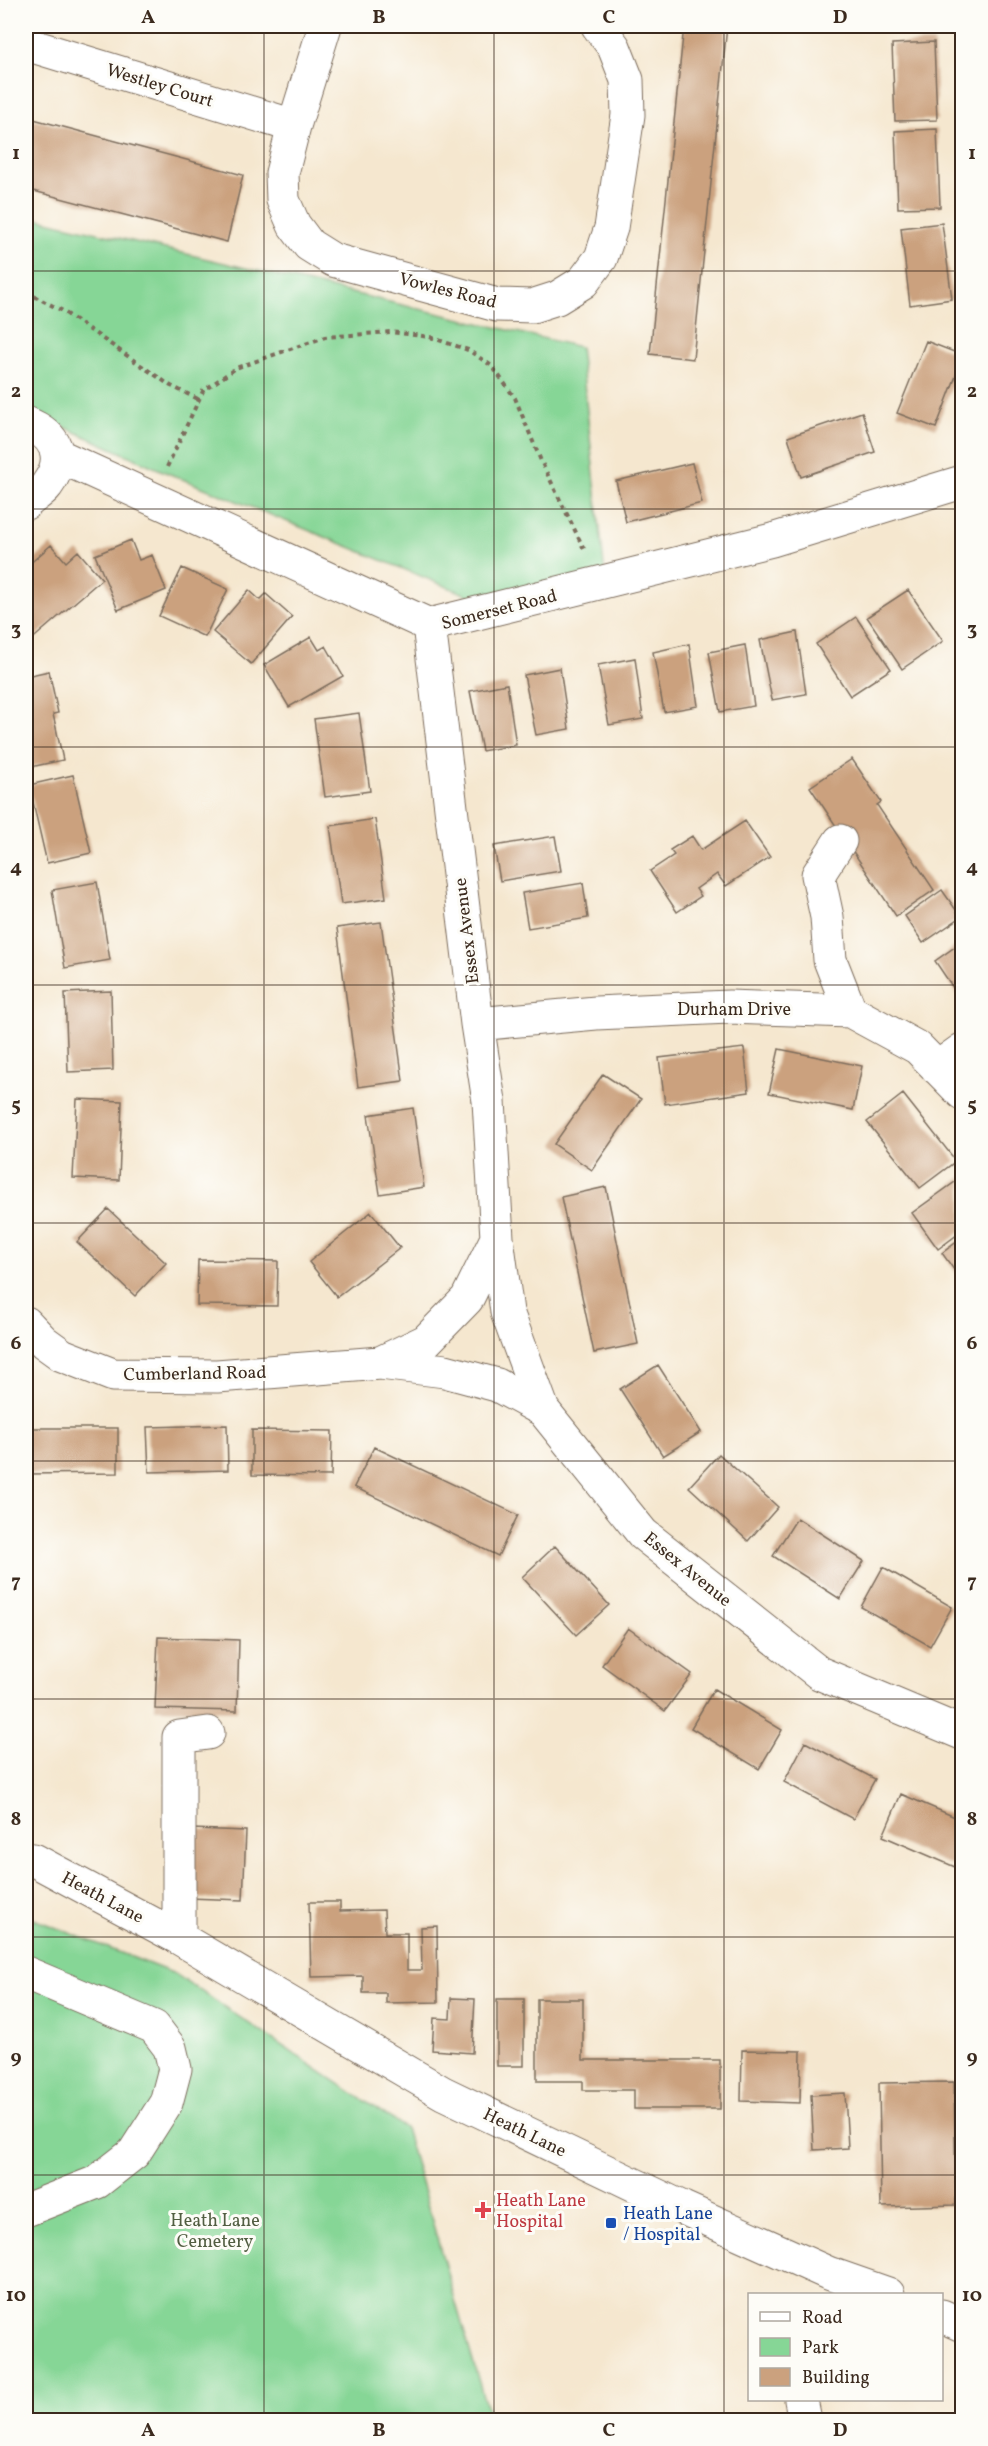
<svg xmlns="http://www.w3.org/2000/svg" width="988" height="2446" viewBox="0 0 988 2446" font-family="Vollkorn,serif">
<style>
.green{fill:#86d696;stroke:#60805a;stroke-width:1.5}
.building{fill:#cba17e}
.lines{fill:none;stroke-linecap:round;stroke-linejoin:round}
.minor-casing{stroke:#7c6c5c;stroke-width:35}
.path{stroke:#7c6c5c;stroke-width:4;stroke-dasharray:4.5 4.5;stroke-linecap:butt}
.minor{stroke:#fff;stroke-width:33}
.grid{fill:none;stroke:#3b2a1e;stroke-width:1.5;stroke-opacity:0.55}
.health-dot{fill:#e0444e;stroke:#fdfcf7;stroke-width:2}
.transit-dot{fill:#1a4fb4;stroke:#fdfcf7;stroke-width:2}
.labels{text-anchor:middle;stroke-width:6;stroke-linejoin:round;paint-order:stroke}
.street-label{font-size:18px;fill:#3b2a1e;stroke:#fdfcf7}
.health-label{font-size:18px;fill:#be3a42;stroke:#fdfcf7;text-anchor:start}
.transit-label{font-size:18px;fill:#164399;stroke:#fdfcf7;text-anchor:start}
.park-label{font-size:18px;fill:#525e42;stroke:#fdfcf7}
.neatline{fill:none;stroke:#3b2a1e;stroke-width:2}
.grid-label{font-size:20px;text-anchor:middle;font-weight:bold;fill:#3b2a1e}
</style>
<rect width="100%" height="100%" fill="#fdfcf7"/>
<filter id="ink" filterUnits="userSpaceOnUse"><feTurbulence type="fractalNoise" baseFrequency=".0167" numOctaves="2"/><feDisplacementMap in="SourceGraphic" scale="12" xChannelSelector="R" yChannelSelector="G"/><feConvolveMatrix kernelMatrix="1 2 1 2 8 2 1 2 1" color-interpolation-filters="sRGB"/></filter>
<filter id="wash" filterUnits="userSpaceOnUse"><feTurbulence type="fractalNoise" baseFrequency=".008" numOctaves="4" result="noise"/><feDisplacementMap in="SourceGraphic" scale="24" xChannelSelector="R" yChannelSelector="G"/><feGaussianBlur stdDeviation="1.35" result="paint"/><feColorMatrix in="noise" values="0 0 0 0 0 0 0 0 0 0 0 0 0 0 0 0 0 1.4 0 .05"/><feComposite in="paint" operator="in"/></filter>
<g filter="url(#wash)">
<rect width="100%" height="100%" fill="#f5e7cf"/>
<path class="green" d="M26,216L580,347L605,575L477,599L165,472L26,410Z
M26,1916L175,1974L405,2128L490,2420H26Z"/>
<g id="blocks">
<path class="building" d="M684,26H727L693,359L650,354Z
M934,42L937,120L895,121L892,44Z
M26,117L243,175L227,242L26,189Z
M937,129L940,207L898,208L895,131Z
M942,223L952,299L910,305L901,228Z
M926,341L962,355V360L936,428L897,413Z
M862,412L875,452L801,477L788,437Z
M692,463L702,503L626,522L616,481Z
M131,540L139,560L152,555L166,590L118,610L95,555Z
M51,545L66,562L78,551L102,579L29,642L26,638V567Z
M182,568L228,589L205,637L159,616Z
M249,590L260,600L266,594L292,617L251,664L213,632Z
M908,590L943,641L902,669L867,617Z
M856,617L891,669L850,696L816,644Z
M797,632L806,694L772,700L760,640Z
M311,637L319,650L326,646L343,676L289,707L264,665Z
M689,644L698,706L664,712L653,652Z
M745,645L754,706L720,712L709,652Z
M635,658L643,719L609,725L598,665Z
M560,668L569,729L536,735L524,675Z
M49,671L58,713L53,714L63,760L26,768V676Z
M507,684L516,745L482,751L470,691Z
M359,713L370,791L325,797L314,719Z
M852,759L881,802L877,805L934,890L896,916L810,787Z
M73,775L91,853L47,863L29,785Z
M375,819L386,898L341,904L330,826Z
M745,821L770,857L726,886L717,874L696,889L701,896L677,912L650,871L674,855L670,850L692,836L701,850Z
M555,836L561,871L500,881L494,846Z
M97,882L110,960L65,968L52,890Z
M583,883L588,918L528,928L522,893Z
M942,890L961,917L923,943L905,916Z
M381,922L403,1081L358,1087L337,928Z
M962,942V1001L935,961Z
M111,991L113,1070L68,1072L65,993Z
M744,1048L749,1092L665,1104L659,1058Z
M779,1049L862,1066L853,1110L769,1093Z
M603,1074L641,1099L592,1170L554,1144Z
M903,1094L956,1161L920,1188L867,1122Z
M77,1099L122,1101L119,1180L73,1178Z
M413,1108L424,1187L380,1194L368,1115Z
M962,1177V1231L938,1249L912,1213Z
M606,1187L638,1344L594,1353L561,1197Z
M108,1209L166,1263L135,1296L77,1242Z
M371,1212L400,1248L337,1297L309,1262Z
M962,1238V1281L942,1253Z
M198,1260L278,1261L277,1306L197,1305Z
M658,1365L701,1432L663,1456L620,1389Z
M227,1425L228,1470L149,1472L147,1427Z
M26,1428H118V1473L26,1474Z
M252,1430L332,1431L331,1476L252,1475Z
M374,1447L518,1515L498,1556L354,1487Z
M719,1454L778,1507L748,1541L689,1487Z
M797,1518L864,1561L840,1599L773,1556Z
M555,1546L609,1605L576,1635L522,1577Z
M883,1567L952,1607L930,1646L861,1607Z
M628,1628L692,1674L665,1711L602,1665Z
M158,1637L239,1640L237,1711L155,1709Z
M714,1689L782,1730L759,1769L691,1728Z
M805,1742L875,1779L853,1819L784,1782Z
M901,1794L962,1820V1850L955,1867L883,1836Z
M192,1829L246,1831L243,1900L189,1898Z
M309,1902H340V1911L384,1910L385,1933H407V1970H422L421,1927L437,1926L438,2002L386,2003V1993H363V1976L311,1977Z
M451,1998L475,1999L472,2053L432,2050L434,2018L450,2019Z
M497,1999H524V2066H497Z
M537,1999H583V2060H720V2109H634V2090H583V2081H537Z
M742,2050L801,2051L800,2103L741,2101Z
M954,2082L956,2205L881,2207L879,2083Z
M845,2093L848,2148L814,2150L811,2095Z"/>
</g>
</g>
<g filter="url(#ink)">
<use href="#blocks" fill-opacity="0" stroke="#7c6c5c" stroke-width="1.5"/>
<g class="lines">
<defs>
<path id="minor" d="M325,26L294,126L282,173L283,200L294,225L309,245L333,260L497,305L532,306L557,298L583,282L601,258L611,228L628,115L627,80L614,47L598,26
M26,44L294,126
M26,423C55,434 68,457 47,485C42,492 32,497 26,503
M57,455L429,625L772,540L962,482
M429,625L477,1024L489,1101L497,1238L507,1312L543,1410L643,1534L819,1673L962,1733
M840,841L818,875L827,917L830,960L850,1011
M477,1024L596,1013L729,1007L850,1011L918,1048L962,1093
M937,1068L962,1050
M26,1323L44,1342L62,1355L113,1375L217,1376L380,1363L445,1371L497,1385L543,1410
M380,1363L426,1341L467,1299L497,1238
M26,1859L34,1860L179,1938L443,2093L683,2208L828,2273L888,2294
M179,1938V1737L208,1733
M26,1973L154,2027L170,2048L175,2069L166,2103L134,2153L97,2182L26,2210
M942,2316L962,2325
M801,2400L805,2420"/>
</defs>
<use href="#minor" class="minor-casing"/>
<path class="path" d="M26,292L61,310L171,386L198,399
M167,467L203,391L236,368L325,337L391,332L430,337L468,350L492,366L515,398L541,461L585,551"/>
<use href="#minor" class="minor"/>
</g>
</g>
<path class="grid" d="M264,26V2420M494,26V2420M724,26V2420M26,271H962M26,509H962M26,747H962M26,985H962M26,1223H962M26,1461H962M26,1699H962M26,1937H962M26,2175H962"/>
<path class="health-dot" d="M480 2201h6v6h6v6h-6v6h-6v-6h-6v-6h6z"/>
<rect class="transit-dot" x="605" y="2217" width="12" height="12" rx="3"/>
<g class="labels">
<g class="street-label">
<text transform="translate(160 85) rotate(17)" y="6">Westley Court</text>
<text transform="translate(448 290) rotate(14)" y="6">Vowles Road</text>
<text transform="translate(499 609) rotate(-14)" y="6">Somerset Road</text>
<text transform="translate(466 931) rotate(-97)" y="6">Essex Avenue</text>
<text x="734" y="1015">Durham Drive</text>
<text transform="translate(195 1373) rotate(-1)" y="6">Cumberland Road</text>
<text transform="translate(688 1569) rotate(39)" y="6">Essex Avenue</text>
<text transform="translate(103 1897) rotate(28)" y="6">Heath Lane</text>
<text transform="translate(525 2132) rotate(26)" y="6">Heath Lane</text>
</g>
<g class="health-label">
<text x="496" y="2206">Heath Lane<tspan x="496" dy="21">Hospital</tspan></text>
</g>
<g class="transit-label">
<text x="623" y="2219">Heath Lane<tspan x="623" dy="21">/ Hospital</tspan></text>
</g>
<g class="park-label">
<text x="215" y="2226">Heath Lane<tspan x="215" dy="21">Cemetery</tspan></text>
</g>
</g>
<rect width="988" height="2446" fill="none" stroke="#fdfcf7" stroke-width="66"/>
<rect x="748" y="2293" width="195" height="108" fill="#fdfcf7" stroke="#afa8a0" stroke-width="1.5"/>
<rect x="760" y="2312" width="30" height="9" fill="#ffffff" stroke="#afa8a0" stroke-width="1.5"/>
<text x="802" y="2323" font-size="18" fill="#3b2a1e">Road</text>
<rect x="760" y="2338" width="30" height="18" fill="#86d696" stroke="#afa8a0" stroke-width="1.5"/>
<text x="802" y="2353" font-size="18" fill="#3b2a1e">Park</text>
<rect x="760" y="2368" width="30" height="18" fill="#cba17e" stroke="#afa8a0" stroke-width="1.5"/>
<text x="802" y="2383" font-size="18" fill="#3b2a1e">Building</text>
<rect x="33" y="33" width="922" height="2380" class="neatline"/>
<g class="grid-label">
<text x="148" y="23">A</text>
<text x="379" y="23">B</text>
<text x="609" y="23">C</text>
<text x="840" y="23">D</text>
<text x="16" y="159">1</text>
<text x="972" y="159">1</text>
<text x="16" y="397">2</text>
<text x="972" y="397">2</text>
<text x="16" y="635">3</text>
<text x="972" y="635">3</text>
<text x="16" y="873">4</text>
<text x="972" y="873">4</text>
<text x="16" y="1111">5</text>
<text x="972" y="1111">5</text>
<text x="16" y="1349">6</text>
<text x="972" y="1349">6</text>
<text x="16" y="1587">7</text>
<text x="972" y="1587">7</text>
<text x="16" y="1825">8</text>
<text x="972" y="1825">8</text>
<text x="16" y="2063">9</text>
<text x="972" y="2063">9</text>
<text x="16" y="2301">10</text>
<text x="972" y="2301">10</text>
<text x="148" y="2436">A</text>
<text x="379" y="2436">B</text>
<text x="609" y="2436">C</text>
<text x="840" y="2436">D</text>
</g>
</svg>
